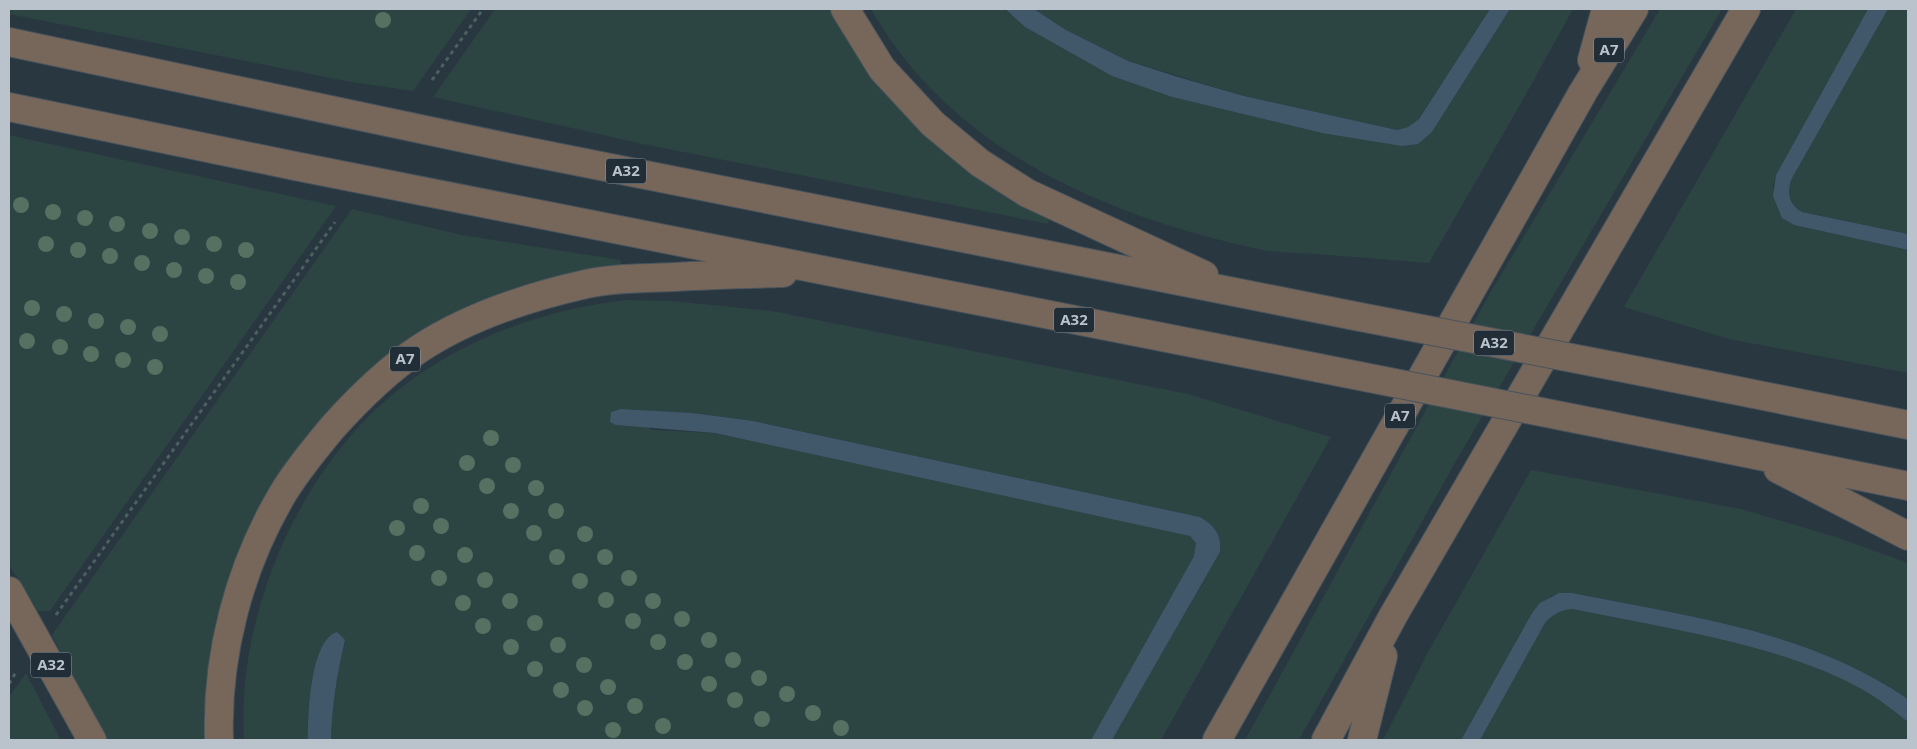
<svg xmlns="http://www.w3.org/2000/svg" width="1917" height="749" viewBox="0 0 1917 749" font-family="'Noto Sans',sans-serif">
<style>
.green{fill:#2c4442}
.water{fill:#405869}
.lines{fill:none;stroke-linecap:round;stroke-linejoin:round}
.highway-casing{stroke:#48535c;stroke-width:30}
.path{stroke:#4b605f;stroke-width:3;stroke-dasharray:4 4;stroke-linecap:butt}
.highway{stroke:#77675b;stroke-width:28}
.highway-bridge-casing{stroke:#48535c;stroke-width:30;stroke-linecap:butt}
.highway-bridge{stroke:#77675b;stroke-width:28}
.tree{fill:#567062}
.labels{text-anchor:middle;stroke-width:5;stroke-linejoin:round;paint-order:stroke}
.shield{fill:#222e37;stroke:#8c969f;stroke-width:1}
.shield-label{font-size:15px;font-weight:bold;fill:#bac3cb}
</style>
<rect width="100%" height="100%" fill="#293741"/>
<path class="green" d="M9,9H471L413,91L345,81L9,14Z
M495,9H830L852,47L878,84L908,118L942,149L1050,217L1048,224L643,144L433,97Z
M871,9H1004L1025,27L1112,76L1172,97L1322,133L1432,132L1510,9H1573L1525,96L1429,263C1391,260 1353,257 1316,254C1299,253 1280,253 1263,250C1110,218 951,151 871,9Z
M1034,9H1490L1419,119L1408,127L1397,130L1244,96L1128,61L1066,30Z
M1660,9H1722L1463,449L1299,740H1245L1490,293Z
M1796,9H1868L1776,175L1773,187L1794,225L1908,250V373L1729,339L1624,307Z
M1888,9H1908V234L1802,212C1789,204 1787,194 1791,180Z
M9,135L336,206L50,611H38L9,565Z
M352,209L462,235L621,260L620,266L349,391C248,497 208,594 205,740H105L52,635Z
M627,300L672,301L772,311L1188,394L1331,437L1161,740H1112L1220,552C1222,535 1215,526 1200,517L753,421L693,413L621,409L652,430L715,433L1182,533L1190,536L1196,543L1194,556L1091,740H331C332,706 337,674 345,640L308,714V740H244C236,615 299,469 398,390C463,338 545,309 627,300Z
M1531,470L1741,509L1836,537L1908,563V699C1809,631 1688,616 1572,593L1551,596L1532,613L1461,740H1383L1427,654Z
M1573,609C1663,628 1786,645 1865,691C1880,700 1894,711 1908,722V740H1480L1545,623C1553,614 1561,610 1573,609Z
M26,673L61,740H9V697Z"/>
<path class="water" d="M1005,9H1034L1066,30L1128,61L1178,77L1244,96L1397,130L1408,127L1419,119L1490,9H1510L1432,132L1418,144L1402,146L1322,133L1172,97L1112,76L1025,27Z
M1868,9H1888L1791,180C1787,194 1789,204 1802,212L1908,234V250L1794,225L1782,218L1773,196L1776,175Z
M621,409L693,413L753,421L1200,517C1215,526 1222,535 1220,552L1112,740H1091L1194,556L1196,543L1190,536L715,433L616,425L610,422L611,412Z
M1559,593H1572C1688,616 1809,631 1908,699V722C1894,711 1880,700 1865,691C1786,645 1663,628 1573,609C1561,610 1553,614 1545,623L1480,740H1461L1532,613L1540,603Z
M337,632L345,640C337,674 332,706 331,740H308C308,716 310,640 337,632Z"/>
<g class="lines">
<defs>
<path id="highway" d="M845,9L882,69L933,124L980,163L1027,193L1204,275
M9,42L515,149L1350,315
M1592,60L1606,9
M9,107L295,166L1319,368
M1639,371L1908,425
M1607,425L1908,486
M1778,469L1908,536
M9,591L92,740
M219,740C216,656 239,568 282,495C296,471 314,450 332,428C358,399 386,371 419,349C469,316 528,297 586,284C614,278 645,278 674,277C711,275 747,274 783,273
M1217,740L1583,92L1634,9
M1326,740L1393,616L1746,9
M1362,740L1383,656"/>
</defs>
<use href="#highway" class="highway-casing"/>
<path class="path" d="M432,80L483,9
M56,615L335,222
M9,684L16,672"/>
<use href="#highway" class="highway"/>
<defs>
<path id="highway-bridge" d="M1350,315L1639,371
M1319,368L1607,425"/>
</defs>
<use href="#highway-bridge" class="highway-bridge-casing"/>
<use href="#highway-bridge" class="highway-bridge"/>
</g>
<g class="tree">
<circle cx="383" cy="20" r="8"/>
<circle cx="21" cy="205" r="8"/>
<circle cx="53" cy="212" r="8"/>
<circle cx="85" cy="218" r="8"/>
<circle cx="117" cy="224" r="8"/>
<circle cx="150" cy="231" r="8"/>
<circle cx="182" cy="237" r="8"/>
<circle cx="46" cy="244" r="8"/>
<circle cx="214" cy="244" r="8"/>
<circle cx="78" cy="250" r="8"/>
<circle cx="246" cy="250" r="8"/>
<circle cx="110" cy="256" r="8"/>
<circle cx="142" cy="263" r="8"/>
<circle cx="174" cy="270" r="8"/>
<circle cx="206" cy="276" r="8"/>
<circle cx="238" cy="282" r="8"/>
<circle cx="32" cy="308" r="8"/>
<circle cx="64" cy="314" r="8"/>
<circle cx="96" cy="321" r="8"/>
<circle cx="128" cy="327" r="8"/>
<circle cx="160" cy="334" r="8"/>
<circle cx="27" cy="341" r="8"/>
<circle cx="60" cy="347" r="8"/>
<circle cx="91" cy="354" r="8"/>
<circle cx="123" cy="360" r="8"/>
<circle cx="155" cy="367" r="8"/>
<circle cx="491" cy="438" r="8"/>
<circle cx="467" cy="463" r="8"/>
<circle cx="513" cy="465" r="8"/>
<circle cx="487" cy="486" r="8"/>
<circle cx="536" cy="488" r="8"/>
<circle cx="421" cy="506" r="8"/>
<circle cx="511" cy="511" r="8"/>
<circle cx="556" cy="511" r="8"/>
<circle cx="441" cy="526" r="8"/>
<circle cx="397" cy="528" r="8"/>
<circle cx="534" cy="533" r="8"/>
<circle cx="585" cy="534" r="8"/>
<circle cx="417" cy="553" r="8"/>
<circle cx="465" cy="555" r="8"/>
<circle cx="557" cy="557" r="8"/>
<circle cx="605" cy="557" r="8"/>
<circle cx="439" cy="578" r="8"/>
<circle cx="629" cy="578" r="8"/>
<circle cx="485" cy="580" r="8"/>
<circle cx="580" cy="581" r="8"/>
<circle cx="606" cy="600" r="8"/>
<circle cx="510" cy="601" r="8"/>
<circle cx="653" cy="601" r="8"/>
<circle cx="463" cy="603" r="8"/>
<circle cx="682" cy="619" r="8"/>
<circle cx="633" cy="621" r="8"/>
<circle cx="535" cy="623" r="8"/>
<circle cx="483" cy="626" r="8"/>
<circle cx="709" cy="640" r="8"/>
<circle cx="658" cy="642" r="8"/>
<circle cx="558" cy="645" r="8"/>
<circle cx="511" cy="647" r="8"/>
<circle cx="733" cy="660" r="8"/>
<circle cx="685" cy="662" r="8"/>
<circle cx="584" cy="665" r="8"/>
<circle cx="535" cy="669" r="8"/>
<circle cx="759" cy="678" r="8"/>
<circle cx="709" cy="684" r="8"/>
<circle cx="608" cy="687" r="8"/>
<circle cx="561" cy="690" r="8"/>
<circle cx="787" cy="694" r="8"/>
<circle cx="735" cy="700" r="8"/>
<circle cx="635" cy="706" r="8"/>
<circle cx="585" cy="708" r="8"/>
<circle cx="813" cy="713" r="8"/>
<circle cx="762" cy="719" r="8"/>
<circle cx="663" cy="726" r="8"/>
<circle cx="841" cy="728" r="8"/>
<circle cx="613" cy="730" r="8"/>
</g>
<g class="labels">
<g class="shield">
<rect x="1594" y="37.5" width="30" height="25" rx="4"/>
<rect x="606" y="158.5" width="40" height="25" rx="4"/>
<rect x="1054" y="307.5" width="40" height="25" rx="4"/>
<rect x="1474" y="330.5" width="40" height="25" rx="4"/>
<rect x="390" y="346.5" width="30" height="25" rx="4"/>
<rect x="1385" y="403.5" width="30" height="25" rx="4"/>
<rect x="31" y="652.5" width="40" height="25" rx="4"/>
</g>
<g class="shield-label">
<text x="1609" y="55">A7</text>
<text x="626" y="176">A32</text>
<text x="1074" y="325">A32</text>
<text x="1494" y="348">A32</text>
<text x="405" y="364">A7</text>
<text x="1400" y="421">A7</text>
<text x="51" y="670">A32</text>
</g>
</g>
<rect width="1917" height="749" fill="none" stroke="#bac3cb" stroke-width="20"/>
</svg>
